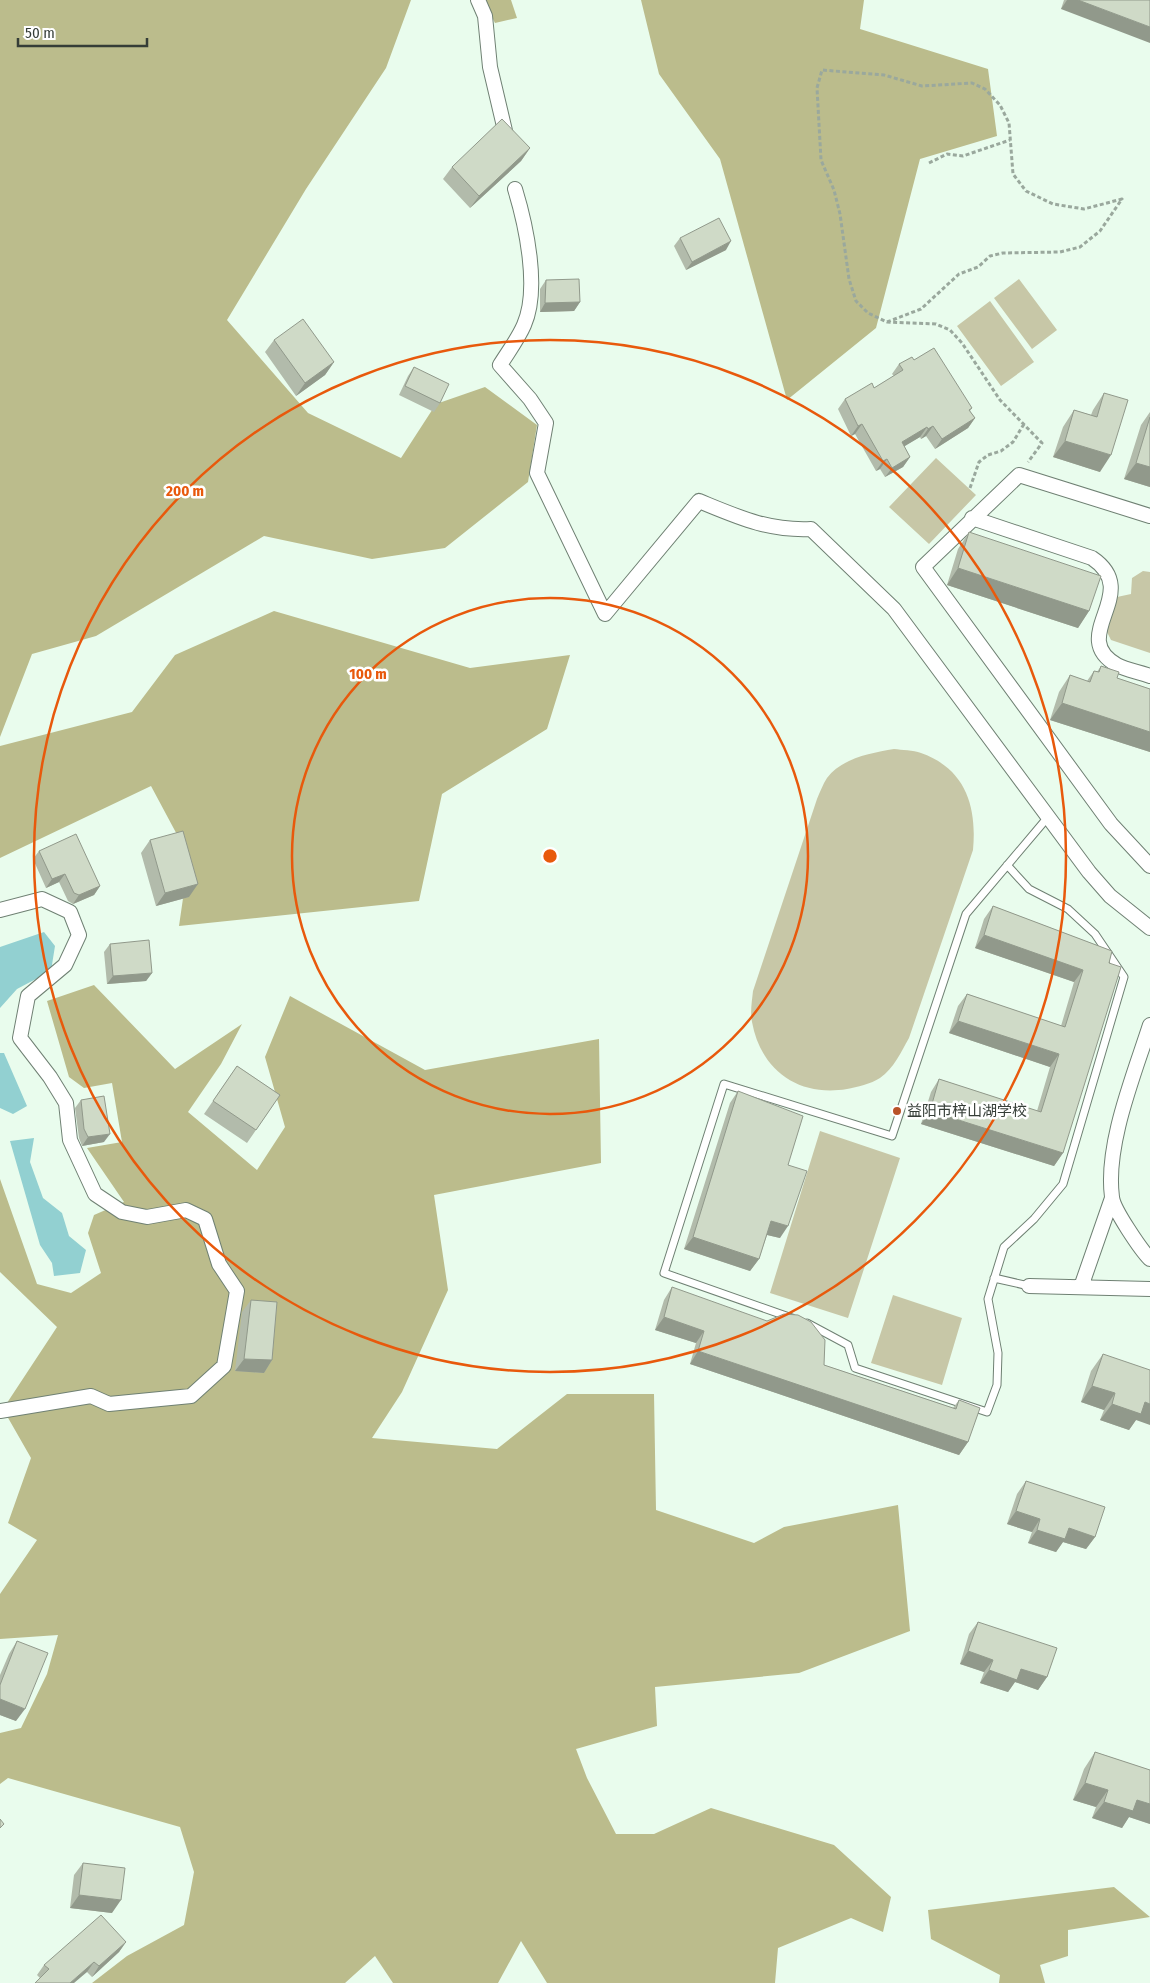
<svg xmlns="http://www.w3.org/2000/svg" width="1150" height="1983" viewBox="0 0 1150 1983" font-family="'Fira Sans Condensed','Noto Sans SC',sans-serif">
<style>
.green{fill:#c7c7a7}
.forest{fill:#bbbc8c}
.water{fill:#92d0d1}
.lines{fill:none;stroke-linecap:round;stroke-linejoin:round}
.lane-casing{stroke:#6f8073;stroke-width:9}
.street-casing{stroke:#6f8073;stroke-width:16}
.path{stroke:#9aa89d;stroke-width:3;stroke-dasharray:4 2.5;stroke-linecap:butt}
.lane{stroke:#fff;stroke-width:7}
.street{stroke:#fff;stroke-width:14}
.wall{fill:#b2bbab}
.shaded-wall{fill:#91998b}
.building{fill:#cfdac7;stroke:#91998b}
.ring{fill:none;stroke:#e8590c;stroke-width:2.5}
.poi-dot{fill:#b95328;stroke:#fff;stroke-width:2}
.labels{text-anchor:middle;stroke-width:5;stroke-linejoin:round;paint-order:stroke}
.poi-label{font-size:15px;fill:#353d37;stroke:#fff;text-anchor:start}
.centre{fill:#e8590c;stroke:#fff;stroke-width:2.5}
.ring-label{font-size:15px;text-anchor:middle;font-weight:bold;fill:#e8590c;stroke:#fff;stroke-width:5;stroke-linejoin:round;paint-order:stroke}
</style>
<rect width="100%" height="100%" fill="#e9fced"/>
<path class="green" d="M1019,279L1057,330L1032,349L994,298Z
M990,301L1034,362L1001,386L957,326Z
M936,458L976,495L929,544L889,507Z
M1143,571L1150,572V653L1111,640L1106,630L1117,597L1131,594L1132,578Z
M894,749C902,750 913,750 921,753C966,769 977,807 973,850L909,1038C901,1052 894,1068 880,1078C871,1084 857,1087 847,1089C799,1097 761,1071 752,1022C750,1012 752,1001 753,991L817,799C820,792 823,784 827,778C842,758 871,753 894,749Z
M820,1131L900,1158L848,1318L770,1293Z
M893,1295L962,1318L942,1385L871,1363Z"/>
<path class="forest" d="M0,0H411L386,68L306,189L227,320L308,413L401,458L436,404L485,387L537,425L528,482L445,548L372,559L264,536L96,636L32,654L0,737Z
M483,0H511L517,18L495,23Z
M641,0H864L860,29L988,69L997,136L920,159L876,328L787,400L720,159L659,74Z
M274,611L470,668L570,655L547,729L442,794L419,901L179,926L189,857L151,786L0,858V746L132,712L175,655Z
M94,985L175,1069L242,1024L221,1064L188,1112L257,1170L285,1127L265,1057L290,996L425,1070L599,1039L601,1163L434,1195L448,1290L402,1392L372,1438L497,1449L567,1394H654L656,1510L754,1543L784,1527L898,1505L910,1631L799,1673L655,1687L657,1726L576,1749L587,1778L616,1834H654L711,1808L834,1845L891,1897L883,1932L851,1918L778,1948L775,1983H547L521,1941L498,1983H393L375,1956L345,1983H92L127,1956L184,1925L194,1872L180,1827L8,1778L0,1784V1733L21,1728L47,1674L58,1635L0,1639V1594L37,1540L8,1523L31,1458L3,1409L57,1327L0,1272V1179L37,1284L71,1293L101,1273L88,1233L94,1215L124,1202L87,1148L122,1142L112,1083L84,1088L69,1077L47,1001Z
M1114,1887L1150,1917L1068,1930V1956L1040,1965L1045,1983H999L1000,1975L931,1939L928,1910Z"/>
<path class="water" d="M44,932L55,946L51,971L17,989L0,1008V947Z
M0,1053H4L27,1106L13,1114L0,1108Z
M34,1138L30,1162L43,1198L62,1213L69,1236L86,1250L80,1273L54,1276L52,1263L40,1245L10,1141Z"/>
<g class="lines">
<defs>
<path id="lane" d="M994,1278L1029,1286
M792,1318L664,1273L724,1084L892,1136L966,914L1048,817
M807,1323L848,1345L855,1368L987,1412L997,1385L998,1353L988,1299L1004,1247L1034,1219L1063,1184L1124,977L1095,934L1068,909L1029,889L1007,865"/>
<path id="street" d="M478,0L485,16L490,67L506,135
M515,189C526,225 540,289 524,325C518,339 508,352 500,365L530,399L546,423L537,473L605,614L699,501C738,517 768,531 811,529L894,609L1089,872L1110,896L1150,928
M1150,516L1019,475L923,567L1111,824L1150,866
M972,518L1092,558C1144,593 1066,636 1117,665C1126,670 1140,672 1150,676
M0,910L42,899L70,912L79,935L65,965L28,996L20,1038L50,1077L66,1103L70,1140L95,1194L122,1212L147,1217L186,1210L205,1219L219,1264L237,1291L224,1366L191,1396L109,1404L91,1396L0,1411
M1150,1025C1134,1075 1105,1145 1112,1197C1113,1209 1141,1250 1150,1259
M1029,1286L1150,1289
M1081,1287L1112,1198"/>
</defs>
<use href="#lane" class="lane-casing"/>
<use href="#street" class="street-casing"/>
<path class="path" d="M929,163L947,154L963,156L1010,140
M887,322L921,309L959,274L978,267L990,256L1003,253L1060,252L1080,247L1100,231L1122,199L1084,209L1053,204L1026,191L1013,174L1009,123L1000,105L985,89L972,83L922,86L884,75L822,70L817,88L821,160L834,190L840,214L849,279L856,301L868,313L887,322L936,324L950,330L962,343L1000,400L1042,443L1028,462
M970,488L979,462L988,455L1001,451L1013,442L1024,424"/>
<use href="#lane" class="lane"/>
<use href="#street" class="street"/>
</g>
<path class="wall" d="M1064,0H1150L1061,9Z
M530,148L521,161L470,208L443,179L452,167Z
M680,238L726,250L686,270L674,246Z
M546,280L580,302L574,311L540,312V289Z
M274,340L334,362L325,375L296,396L265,352Z
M914,360L972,408L970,411L975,418L968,428L935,449L926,436L921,439L920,437L904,446L910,457L903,467L885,477L880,469L876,471L855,434L851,436L838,409L845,399L874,388L894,376L892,374L899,364Z
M414,367L440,403L434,412L399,395L408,376Z
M1104,393L1100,472L1053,457L1063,427L1074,410L1091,415L1093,410Z
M1150,412V487L1124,479L1141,425Z
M969,532L1089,611L1078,628L947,585L958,549Z
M1101,666L1117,678L1150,689V752L1050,720L1059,692L1070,675L1087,681L1094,671L1097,672Z
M150,840L189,897L156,906L141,853Z
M39,851L100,886L94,895L73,904L68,901L59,882L46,888L33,859Z
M993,906L1112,951L1063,1153L1054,1166L921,1124L931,1092L939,1079L1037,1111L1050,1067L949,1033L958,1006L967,994L1061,1026L1074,982L975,948L984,919Z
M110,944L152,973L146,981L107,984L104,952Z
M237,1066L280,1095L247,1143L204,1114Z
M738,1091L788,1165L780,1238L767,1235L759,1259L750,1271L684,1249L730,1103Z
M81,1100L104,1142L82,1146L79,1138L75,1108Z
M672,1287L824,1365L953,1408L959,1400L968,1442L959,1455L690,1364L696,1343L655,1330L664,1300Z
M251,1300L272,1360L264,1373L235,1371L242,1312Z
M1103,1354L1136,1420L1129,1430L1100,1420L1104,1410L1081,1402L1091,1371Z
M1026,1481L1095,1537L1086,1549L1063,1542L1056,1552L1028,1543L1032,1532L1007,1524L1017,1494Z
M978,1622L1047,1677L1038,1690L1015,1682L1008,1692L980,1683L984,1672L960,1664L969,1634Z
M17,1641L16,1721L0,1715V1675L9,1654Z
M1095,1752L1150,1770V1824L1129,1817L1122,1828L1092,1818L1096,1807L1073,1800L1084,1769Z
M83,1863L112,1913L70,1908L74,1875Z
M126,1942L119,1952L92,1977L87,1972L40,1978L37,1975L44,1965Z"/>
<path class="shaded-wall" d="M1067,0H1078L1150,27V43L1061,9Z
M530,148L521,161L470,208L479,196Z
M731,241L726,250L686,270L692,262Z
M580,302L574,311L540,312L545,303Z
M334,362L325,375L296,396L305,383Z
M975,418L968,428L935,449L942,439Z
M862,424L855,434L851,436L858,426Z
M933,426L926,436L921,439L928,429Z
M927,427L920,437L895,452L902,442Z
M1065,441L1111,455L1100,472L1053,457Z
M910,457L903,467L885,477L892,468Z
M887,459L880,469L876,471L883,461Z
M1136,463L1150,467V487L1124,479Z
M958,568L1089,611L1078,628L947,585Z
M1062,703L1150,732V752L1050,720Z
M65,874L59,882L46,888L52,879Z
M198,884L189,897L156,906L165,893Z
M100,886L94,895L73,904L79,895Z
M984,935L1083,970L1074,982L975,948Z
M152,973L146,981L107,984L113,976Z
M958,1021L1059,1054L1050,1067L949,1033Z
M930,1111L1063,1153L1054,1166L921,1124Z
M110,1134L104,1142L82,1146L88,1137Z
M771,1221L788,1226L780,1238L763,1234Z
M693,1237L759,1259L750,1271L684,1249Z
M664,1317L704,1331L696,1343L655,1330Z
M698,1351L968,1442L959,1455L690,1364Z
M244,1359L272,1360L264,1373L235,1371Z
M1092,1386L1115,1393L1104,1410L1081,1402Z
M1145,1402L1150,1404V1425L1136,1420L1129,1430L1100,1420L1112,1404Z
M1016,1511L1040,1519L1032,1532L1007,1524Z
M1069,1528L1095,1537L1086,1549L1063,1542L1056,1552L1028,1543L1037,1530Z
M968,1651L993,1660L984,1672L960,1664Z
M1021,1669L1047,1677L1038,1690L1015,1682L1008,1692L980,1683L989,1670Z
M0,1699L25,1709L16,1721L0,1715Z
M1085,1783L1108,1790L1096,1807L1073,1800Z
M1137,1800L1150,1804V1824L1129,1817L1122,1828L1092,1818L1104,1802Z
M79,1895L121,1900L112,1913L70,1908Z
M126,1942L119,1952L92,1977L99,1966Z
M94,1962L87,1972L74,1983H70Z"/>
<path class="building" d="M1078,0H1150V27Z
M502,119L530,148L479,196L452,167Z
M719,218L731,241L692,262L680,238Z
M579,279L580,302L545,303L546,280Z
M303,319L334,362L305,383L274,340Z
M934,348L972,408L969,410L975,418L942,439L933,426L928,429L927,427L902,442L910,457L892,468L887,459L883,461L862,424L858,426L845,399L872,383L874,388L903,370L899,364L912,357L914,360Z
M414,367L449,384L440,403L405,386Z
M1104,393L1128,400L1111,455L1065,441L1074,410L1097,417Z
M1150,417V467L1136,463Z
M969,532L1101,576L1089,611L958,568Z
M1101,666L1119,672L1117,678L1150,689V732L1062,703L1070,675L1090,682L1094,671L1099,672Z
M183,831L198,884L165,893L150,840Z
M76,834L100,886L79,895L74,893L65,874L52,879L39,851Z
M993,906L1112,951L1109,963L1121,967L1063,1153L930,1111L939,1079L1041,1112L1059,1054L958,1021L967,994L1065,1027L1083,970L984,935Z
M149,940L152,973L113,976L110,944Z
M237,1066L280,1095L256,1130L213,1101Z
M738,1091L803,1116L788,1165L807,1171L788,1226L771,1221L759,1259L693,1237Z
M104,1096L110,1134L88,1137L84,1129L81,1100Z
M672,1287L767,1321L784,1314L798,1315L811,1322L825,1340L824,1365L956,1409L959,1400L980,1408L968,1442L698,1351L704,1331L664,1317Z
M251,1300L277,1302L272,1360L244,1359Z
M1103,1354L1150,1370V1404L1145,1402L1141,1414L1112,1404L1115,1393L1092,1386Z
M1026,1481L1105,1507L1095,1537L1069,1528L1065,1539L1037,1530L1040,1519L1016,1511Z
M978,1622L1057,1648L1047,1677L1021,1669L1017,1680L989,1670L993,1660L968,1651Z
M17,1641L48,1653L25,1709L0,1699V1685Z
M1095,1752L1150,1770V1804L1137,1800L1133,1811L1104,1802L1108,1790L1085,1783Z
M0,1819L4,1824L0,1828Z
M83,1863L125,1868L121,1900L79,1895Z
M101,1915L126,1942L99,1966L94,1962L70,1983H35L49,1969L44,1965Z"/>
<g class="ring">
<circle cx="550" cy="856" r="258"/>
<circle cx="550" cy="856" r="516"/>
</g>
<circle class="poi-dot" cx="897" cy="1111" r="5"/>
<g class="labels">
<g class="poi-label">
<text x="907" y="1116">益阳市梓山湖学校</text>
</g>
</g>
<circle cx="550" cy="856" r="8" class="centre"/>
<g class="ring-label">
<text x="185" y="496">200 m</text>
<text x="368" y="679">100 m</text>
</g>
<path d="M18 38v8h129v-8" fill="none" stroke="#353d37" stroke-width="2.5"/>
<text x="25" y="38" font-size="15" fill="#353d37" stroke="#ffffff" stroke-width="4" paint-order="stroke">50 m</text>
</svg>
